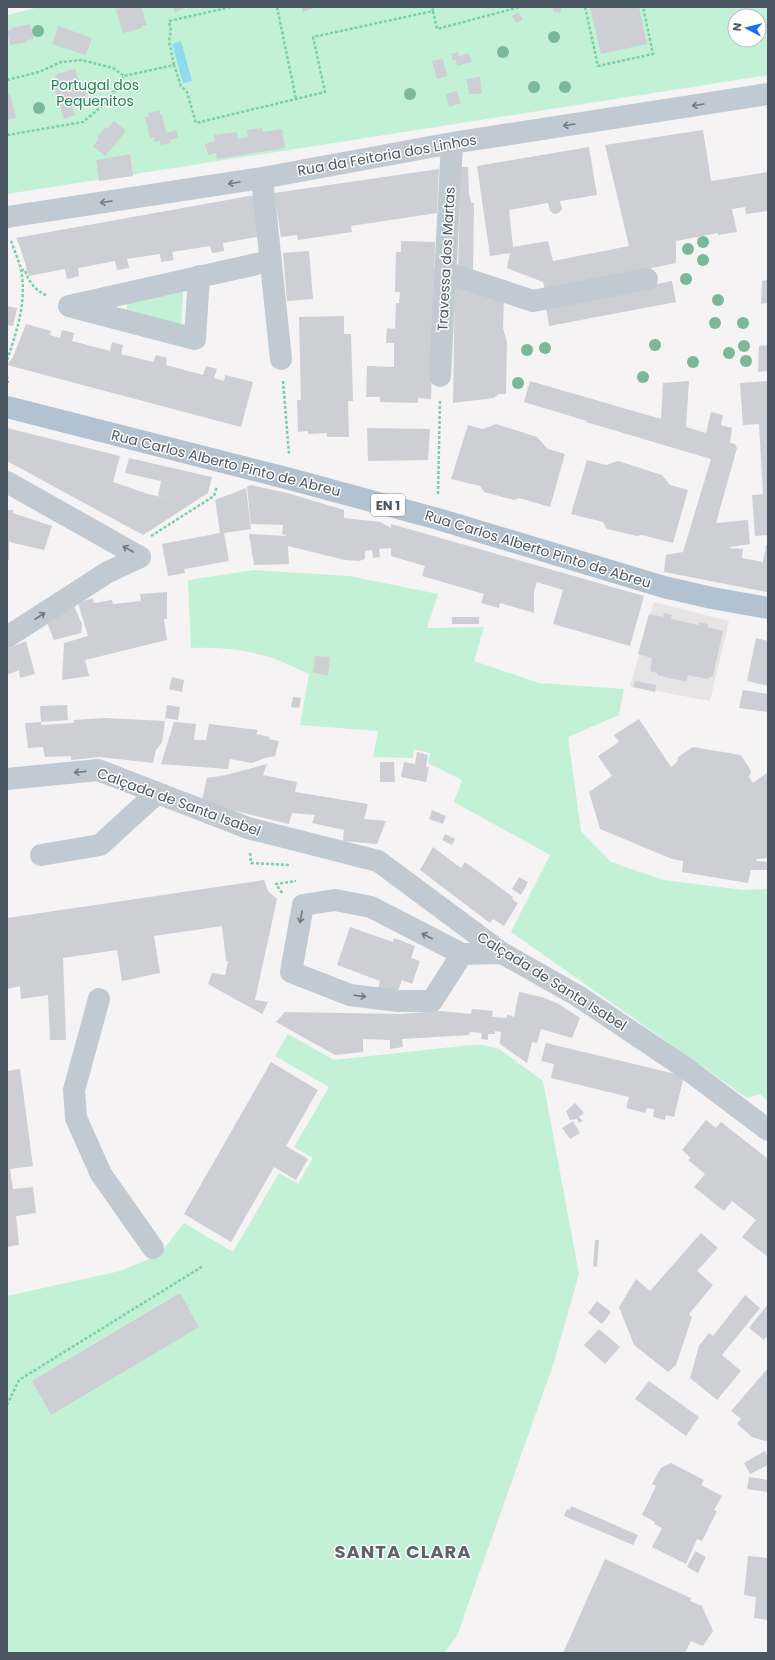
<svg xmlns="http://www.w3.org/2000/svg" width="775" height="1660" viewBox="0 0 775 1660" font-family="Poppins,sans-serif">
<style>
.education{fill:#e6e4e5}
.green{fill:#c3f1d5;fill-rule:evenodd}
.water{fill:#90daee}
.building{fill:#cdcfd5}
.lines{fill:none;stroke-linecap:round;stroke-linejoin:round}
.path{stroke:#7ad0a6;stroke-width:2.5;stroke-dasharray:3 2;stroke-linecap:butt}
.minor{stroke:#c1cad2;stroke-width:22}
.major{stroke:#b3c2d1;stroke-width:22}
.tree{fill:#7bb799}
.oneway{stroke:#6e7983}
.labels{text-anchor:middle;stroke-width:3;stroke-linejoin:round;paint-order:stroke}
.shield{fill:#fff;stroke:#808990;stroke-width:1}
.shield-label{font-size:13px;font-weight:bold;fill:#4a5661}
.park-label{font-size:14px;fill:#17864f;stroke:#fff}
.street-label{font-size:14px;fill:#4a5661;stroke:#fff}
.district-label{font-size:18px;font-weight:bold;letter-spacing:1px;fill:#5f6368;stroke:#fff}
</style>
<rect width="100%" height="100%" fill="#f5f3f3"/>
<path class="education" d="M654,602L729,621L710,701L630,686Z"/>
<path class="green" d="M39,7H768V75L7,194V15ZM735,16H759V40H735Z
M183,292L181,326L127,313V302Z
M254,570L349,576L438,594L427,628L484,627L474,661L539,683L624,689L619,715L568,737L581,831L611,862L663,880L743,890L768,889V1101L760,1094L747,1098L511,932L550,855L454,802L462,780L428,763L430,753L414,749L413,758L373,757L378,731L300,725L309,674C297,669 285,662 272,658C246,649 218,647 191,648L188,580Z
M288,1034L334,1060L470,1045H484L499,1049L543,1081L579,1274L553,1365L457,1636L444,1653H7V1296L120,1271L159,1255L184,1223L233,1252L279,1173L298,1184L313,1158L294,1147L329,1087L275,1056Z"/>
<path class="water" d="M181,41L192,81L183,83L172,44Z"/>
<path class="building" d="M125,7H141L147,25L141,26L142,28L123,33L116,9Z
M173,7H183V9L175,12Z
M302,7H317L303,12Z
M554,7H562L560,13L553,11Z
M590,7H639L647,44L601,54Z
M518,12L523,19L517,23L512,16Z
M30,24L34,39L27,40V42L10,45L7,31L12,29L11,28Z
M58,26L92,38L86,55L52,44Z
M458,52L459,56L469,53L472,62L457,66L456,60L453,61L451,54Z
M443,59L447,76L437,79L432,61Z
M75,68L80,84L83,83L87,97L79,99L81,103L72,106L75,115L64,119L53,85L58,83L55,75Z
M480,77L482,94H469L466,79Z
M457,91L461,103L449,107L446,94Z
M10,94L16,118L7,120V95Z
M160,110V114H162L166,133L176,130L178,138L170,140L171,143L161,145L160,141L155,142L154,137L150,138L145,117H149L148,113Z
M114,121L126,131L105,156L93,146L99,139L97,137L106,127L108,128Z
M262,128L263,132L282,129L285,148L217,159L216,153L208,155L205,144L215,141L214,135L237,132L238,139L248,137L247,130Z
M703,130L711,181L768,172V211L746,214L745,207L732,209L737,232L718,235V233L676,241V263L545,290L543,282L507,268L510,253L490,256L477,166L589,147L597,195L560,201L562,209L559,213L554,214L550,211L548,203L509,210L513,247L548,241L553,261L629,246L605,145Z
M130,154L133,176L99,181L96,160Z
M461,167H468L469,193L471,203H474L473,273L458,269Z
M439,169L437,213L351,226L352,232L298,240L297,235L281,237L274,193Z
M255,195L262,236L223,243L224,251L212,253L210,246L172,252L174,260L161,262L160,254L127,259L129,268L117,270L115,261L78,268L79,276L67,279L65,269L29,276L20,247L16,238Z
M401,241L435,242L431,399L418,398V403L380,402V397H366L367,366L394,367V343H386L387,328L395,329L396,303H399L400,292H395L396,252H401Z
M309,251L313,299L287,301L283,253Z
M768,280V303L761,304L762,281Z
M672,281L676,302L549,326L546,306Z
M455,284L504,299L503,328L507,342L506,394H499L494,398L453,403Z
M7,306L17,308L13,326L7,325Z
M344,316V334H351L353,401H348L349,437H327V433L308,434V431L298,432L297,400H301L299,317Z
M26,324L51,331L50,335L60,338L62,330L74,333L72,341L110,351L112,342L123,345L121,354L153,362L156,355L167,358L166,365L203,375L206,366L217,369L214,378L224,381L225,375L253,382L241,427L7,365L13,357Z
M767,345V371L758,372L759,346Z
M530,381L661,419L663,383L689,381L686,427L706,433L711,412L723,415L721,425L732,428L730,443L735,444L737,448L716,523L748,520L750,544L730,547L729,548L743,549L742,558L763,562L766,545H768L767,592L664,572L666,555L683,552L711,459L586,422L587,421L524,402Z
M768,381V535L755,536L752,495L763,494L759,424L743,425L740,383Z
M496,424L537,437L548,449L565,454L550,507L519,498L514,500L484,492L480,486L451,479L468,425L483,429Z
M7,428L120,456L113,482L148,494L174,500L158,496L161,481L125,473L129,458L212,477L208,493L143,535L7,461Z
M367,428L430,429L428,460L368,461Z
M587,460L606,465L618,461L662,475L670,485L688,490L673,543L642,535L637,536L607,529L603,522L571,514Z
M251,485L287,493L344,510V518L380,522L391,528V524L644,596L630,646L553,624L563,590L537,582L534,591V613L500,603L499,608L481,603L484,594L422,576L425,566L391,556V548L379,549L380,557L373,558L372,550L365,551V559L359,561L345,560L288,546L289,564L254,565L249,534L287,536L282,534L283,525L251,524L247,487Z
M246,488L251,529L224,533L229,561L184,569L185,573L168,576L162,544L220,533L215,500Z
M7,510H13V513L52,526L44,550L9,542V560H7Z
M167,592V619H164L167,640L85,660L89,676L62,680L64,643L88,636L78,603L93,598L94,603L112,600L113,604L141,601L140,594Z
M74,606L82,624L81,633L54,640L47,623Z
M664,613L672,615L671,619L699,625V622L708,624L707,627L723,631L713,676L707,679L688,675L686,682L657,675V673L650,671L652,658L638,654L649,614L663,617Z
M452,617H479V624H452Z
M756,638L768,641V686L747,681Z
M26,641L35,674L20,678L19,670L7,675V649Z
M315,656L330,657L328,675L313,673Z
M172,677L184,680L182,692L169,689Z
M635,681L656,685L655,692L633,687Z
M743,690L768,694V712L739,708Z
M293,697L301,698L299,708L291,707Z
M67,705L68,720L41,722L40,706Z
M167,705L180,707L178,720L165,718Z
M104,718L165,721L162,742L156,750L153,763L100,757L71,760V756L45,757L43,747L28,748L25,723L41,722V725L74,723V720Z
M639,719L671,767L677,762L678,757L693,747L741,755L751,771L749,777L753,783L768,772V858L757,859L756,861L768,862V870H751L748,883L682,872L683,861L672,859L600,829L589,792L612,776L598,756L619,742L614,735Z
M174,722L196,724L194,740H206L209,724L258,730L256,734L270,737L269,739L279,741L275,756L265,758L252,763L230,759L228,769L161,764Z
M417,752L428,755L426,767H429L426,782L401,777L404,762L415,764Z
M380,762H394L395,782H380Z
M267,764L263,775L297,782L295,792L368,804L364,819L386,821L377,844L343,841L344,830L312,823L315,815L292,813L289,824L219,807L202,800L207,778L226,775Z
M432,810L446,816L443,824L429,819Z
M445,834L455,839L452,845L442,840Z
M433,847L461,868L465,862L513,897L512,899L518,903L504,926L493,919L490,923L420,870Z
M519,877L528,882L521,895L512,889Z
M264,880L268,891L277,899L255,1000L268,1002L262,1014L208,984L212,973L225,975L228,961H226L222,926L154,936L160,973L122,981L117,950L63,958L66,1040H50L48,995L21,999L20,986L7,989V918Z
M350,927L393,942L394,938L415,946L411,958L420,961L412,984L402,980L397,994L378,988L380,981L337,965Z
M519,992L542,997L559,1004L580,1018L572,1038L541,1029L537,1043L532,1042L527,1063L500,1044L501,1032L495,1031V1034H488V1040L481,1039L482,1033L470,1032L469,1035L402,1039L403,1047L390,1049V1040L363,1039V1052L335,1055L276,1022L285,1012L400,1014L440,1011L471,1014L472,1009L493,1011L492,1017L507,1018V1014L514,1017Z
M546,1043L684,1076L674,1117L666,1115L665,1120L653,1117L654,1109L647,1108L645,1113L626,1108L629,1097L551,1078L554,1064L541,1061Z
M271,1062L318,1090L286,1146L308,1159L296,1180L274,1167L231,1242L184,1214Z
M20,1069L33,1166L10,1169L13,1189L33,1187L36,1213L16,1216L19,1245L7,1247V1071Z
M575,1103L584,1113L579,1117L583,1121L579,1123L577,1119L570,1120L566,1111Z
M706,1120L716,1128L721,1122L768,1159V1257L742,1237L756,1220L732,1201L724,1211L694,1187L705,1174L688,1160L691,1158L682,1150Z
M573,1121L580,1133L570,1139L562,1128Z
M701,1233L718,1248L697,1271L713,1285L689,1314L692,1317L676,1365L668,1372L634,1345L619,1307L636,1279L650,1291Z
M595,1240H599L597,1267L593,1266Z
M180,1293L199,1327L51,1415L32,1381Z
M745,1295L760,1308L722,1355L741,1371L717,1400L690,1378L699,1346L709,1333L713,1336Z
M597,1301L611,1312L602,1324L588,1313Z
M768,1304V1335L764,1340L749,1328Z
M599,1329L620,1347L605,1364L584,1345Z
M768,1368V1441H765L752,1437L737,1424L741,1419L731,1411Z
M649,1381L699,1417L686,1436L635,1399Z
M765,1451L768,1458V1465L750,1474L744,1463Z
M671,1463L704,1480L701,1485L722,1496L714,1510L717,1511L702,1541L697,1539L686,1564L652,1547L662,1528L654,1524L655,1522L642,1515L656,1486L652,1484L661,1468Z
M749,1477L768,1480V1492L747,1489Z
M571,1506L638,1535L633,1545L564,1516L567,1509L570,1510Z
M695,1551L706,1557L698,1573L687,1567Z
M748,1556L768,1558V1620L754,1618L756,1597L744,1595Z
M605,1559L691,1598L690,1601L702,1606L713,1631L703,1646L691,1641L685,1653H563Z"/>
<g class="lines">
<path class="path" d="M277,7L296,99
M585,7L598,66L653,54L643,7
M433,11L437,29L520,7
M174,65L169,41L171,31L169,21L231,7
M7,80L39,72L61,62L82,60L113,68L124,76
M7,135L83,122L107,102L124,76L174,65L181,86L187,92L196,123L325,92L313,37L433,11L432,7
M21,270H25C29,283 36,291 48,296
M7,360C17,331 27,301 21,270C19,260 14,250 11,241
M7,376L8,383
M283,381L289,454
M438,494L440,399
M151,536L214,496L217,486
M250,853L251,863L290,865
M282,893L276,884L296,881
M7,1405L19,1380L203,1266"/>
<path class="minor" d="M262,178L281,359
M7,217L262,178L452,143L768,94
M445,272L533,301L647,279
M199,276L195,339L69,306L270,261
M440,376L452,143
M7,482L140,557L108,572L7,637
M7,779L98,770L248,828L378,861L502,953L578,996L687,1069L768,1130
M41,855L100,845L157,793
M462,954L432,1001H398L350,995L291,972L303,905L335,900L371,907L462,954L502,953
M99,999L74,1090L76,1118L101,1174L153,1248"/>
<path class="major" d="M7,407L290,479L438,519L664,587L712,598L768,608"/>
</g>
<g class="tree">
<circle cx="38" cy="31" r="6"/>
<circle cx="554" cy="37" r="6"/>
<circle cx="503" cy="52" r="6"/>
<circle cx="534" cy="87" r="6"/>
<circle cx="565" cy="87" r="6"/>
<circle cx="410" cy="94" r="6"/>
<circle cx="39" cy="108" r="6"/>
<circle cx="703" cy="242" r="6"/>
<circle cx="688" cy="249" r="6"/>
<circle cx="703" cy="260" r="6"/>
<circle cx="686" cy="279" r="6"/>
<circle cx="718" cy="300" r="6"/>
<circle cx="715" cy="323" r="6"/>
<circle cx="743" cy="323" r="6"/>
<circle cx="655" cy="345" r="6"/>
<circle cx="744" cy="346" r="6"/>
<circle cx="545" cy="348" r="6"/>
<circle cx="527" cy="350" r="6"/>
<circle cx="729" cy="353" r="6"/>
<circle cx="746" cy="361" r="6"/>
<circle cx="693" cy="362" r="6"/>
<circle cx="643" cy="377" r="6"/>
<circle cx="518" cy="383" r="6"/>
</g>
<defs><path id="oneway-shaft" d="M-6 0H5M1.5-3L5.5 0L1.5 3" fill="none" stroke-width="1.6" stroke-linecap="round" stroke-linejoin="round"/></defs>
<g class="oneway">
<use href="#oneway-shaft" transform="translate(698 105) rotate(171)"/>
<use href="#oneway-shaft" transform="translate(569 125) rotate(171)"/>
<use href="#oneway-shaft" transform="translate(234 183) rotate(171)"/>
<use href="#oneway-shaft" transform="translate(106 202) rotate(171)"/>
<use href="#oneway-shaft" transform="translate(128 549) rotate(-150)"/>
<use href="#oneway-shaft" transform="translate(40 616) rotate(-33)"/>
<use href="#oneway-shaft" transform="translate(80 772) rotate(174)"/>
<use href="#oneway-shaft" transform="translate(301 917) rotate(101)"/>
<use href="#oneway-shaft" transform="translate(427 936) rotate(-153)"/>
<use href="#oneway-shaft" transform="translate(360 996) rotate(7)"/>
</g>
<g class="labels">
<rect class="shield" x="371" y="494" width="34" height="22" rx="3"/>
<g class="shield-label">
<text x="388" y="510">EN 1</text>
</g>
<g class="park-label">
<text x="95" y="90">Portugal dos<tspan x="95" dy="16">Pequenitos</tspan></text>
</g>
<g class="street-label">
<text transform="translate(387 155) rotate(-10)" y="5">Rua da Feitoria dos Linhos</text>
<text transform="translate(446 259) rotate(-87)" y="5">Travessa dos Martas</text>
<text transform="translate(226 463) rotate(14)" y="5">Rua Carlos Alberto Pinto de Abreu</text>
<text transform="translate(538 549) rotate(17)" y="5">Rua Carlos Alberto Pinto de Abreu</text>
<text transform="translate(179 802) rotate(20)" y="5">Calçada de Santa Isabel</text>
<text transform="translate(552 981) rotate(32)" y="5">Calçada de Santa Isabel</text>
</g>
<g class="district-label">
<text x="403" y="1558">SANTA CLARA</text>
</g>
</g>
<rect width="775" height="1660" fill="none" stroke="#4a5661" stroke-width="16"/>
<g transform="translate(747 28) rotate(277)"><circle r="19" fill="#ffffff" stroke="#b7bbc0"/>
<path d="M0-3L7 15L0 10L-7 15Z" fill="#1a73e8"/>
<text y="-6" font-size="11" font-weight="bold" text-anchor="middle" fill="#4a5661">N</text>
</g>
</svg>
